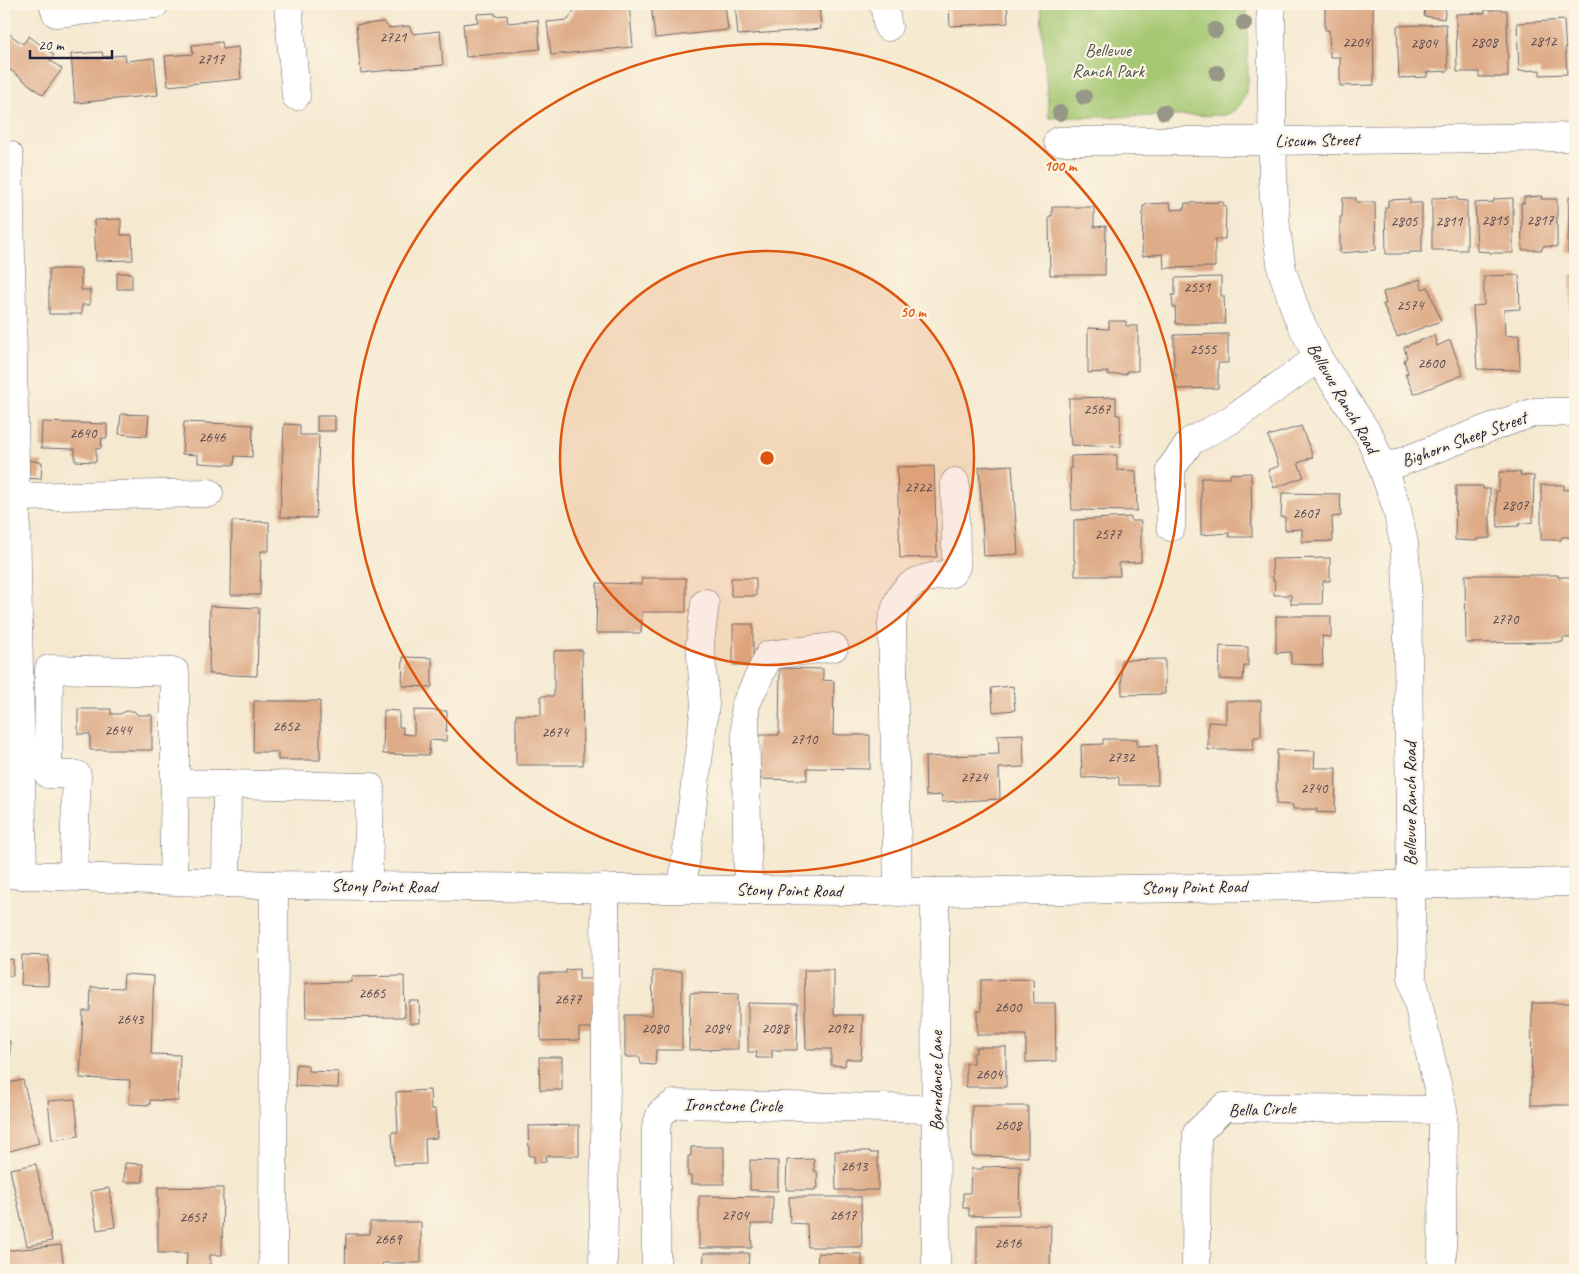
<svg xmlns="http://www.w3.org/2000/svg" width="1579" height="1274" viewBox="0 0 1579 1274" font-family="Caveat,sans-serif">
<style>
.green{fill:#a5c872;stroke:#647556}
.building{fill:#deac88}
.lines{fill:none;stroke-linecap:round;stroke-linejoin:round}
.minor-casing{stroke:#6c686f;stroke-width:29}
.major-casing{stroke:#6c686f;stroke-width:29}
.minor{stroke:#fff;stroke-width:28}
.major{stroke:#fff;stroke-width:28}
.tree{fill:#969787}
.ring{fill:none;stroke:#de560e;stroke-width:2.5}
.labels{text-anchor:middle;stroke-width:4.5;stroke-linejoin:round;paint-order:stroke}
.number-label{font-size:15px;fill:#51444e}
.park-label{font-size:18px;fill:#49544c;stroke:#fcf5e5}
.street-label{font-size:18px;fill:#22223b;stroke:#fcf5e5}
.centre{fill:#de560e;stroke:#fcf5e5;stroke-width:2.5}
.ring-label{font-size:15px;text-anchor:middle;font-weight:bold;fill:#de560e;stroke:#fcf5e5;stroke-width:4.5;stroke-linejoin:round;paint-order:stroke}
</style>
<rect width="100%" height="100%" fill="#fcf5e5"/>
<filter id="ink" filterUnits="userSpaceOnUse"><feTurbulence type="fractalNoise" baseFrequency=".02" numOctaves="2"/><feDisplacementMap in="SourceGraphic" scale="10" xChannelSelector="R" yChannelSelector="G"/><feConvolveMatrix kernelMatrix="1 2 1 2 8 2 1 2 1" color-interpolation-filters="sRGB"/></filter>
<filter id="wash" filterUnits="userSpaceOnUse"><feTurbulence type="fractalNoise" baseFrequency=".0096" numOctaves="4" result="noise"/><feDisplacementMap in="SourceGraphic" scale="20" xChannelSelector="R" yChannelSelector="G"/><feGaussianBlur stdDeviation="1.12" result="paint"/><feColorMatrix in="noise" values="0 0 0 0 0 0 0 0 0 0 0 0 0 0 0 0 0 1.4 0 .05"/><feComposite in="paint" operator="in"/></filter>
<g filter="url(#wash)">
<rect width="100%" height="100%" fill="#f5e9d0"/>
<path class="green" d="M1041,4H1247L1248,83C1245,99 1241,109 1225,115L1049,118L1042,28Z"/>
<g id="blocks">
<path class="building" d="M598,4H629L633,47L551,55L547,22L568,20L575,9L596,6Z
M651,4H725L728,30L655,38Z
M735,4H819L821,29L738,35Z
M949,4H1007L1008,23L950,26Z
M1325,4H1373L1374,85L1340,86V57H1330L1329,30H1325Z
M1425,5L1446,7L1444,19L1424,16Z
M1485,10H1507L1508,77H1479V72H1457L1456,14L1485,13Z
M495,13V16L507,15L508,23L538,20L540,49L466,57L463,24L478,22L477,14Z
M1564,20L1567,74L1540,75V70L1519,71L1517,23Z
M384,22L389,28L409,26L413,34L440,31L443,65L361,73L356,25Z
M1446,24L1448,71L1427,72V77L1399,78L1397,26Z
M4,30L23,44L29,36L54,55L50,60L62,69L43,95L4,65Z
M222,42L223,49L238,47L241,79L168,86L165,56L193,54L192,45Z
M102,52L103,57L125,55L126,61L154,58L158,95L75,103L71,54Z
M1542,196L1541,199H1557V247L1543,246L1542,250H1522L1521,203H1524V197Z
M1457,197V200L1467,201V250H1432V198Z
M1569,197H1575V253H1568Z
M1343,198H1356V202H1375L1376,250L1340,253V217H1342Z
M1513,198V253H1490V252L1477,251L1475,203L1494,202V199Z
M1410,199V203H1422V252H1410L1409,254H1386L1385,207H1388V200Z
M1223,202L1224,206H1226L1225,239H1215V267L1164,268L1163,254L1142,256L1143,206H1145L1146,204L1170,203L1171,210L1184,209L1185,203Z
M1052,207H1094V227L1106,226L1105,275H1050L1049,216H1052Z
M121,219V235H132L133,260L96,261L94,220Z
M49,269H81V290H90V305H82V314H49Z
M117,273H132V289H117Z
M1519,275L1520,309L1504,310L1505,336L1519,335L1520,370L1477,369L1473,306L1484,305V276Z
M1570,275H1575V308L1570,309Z
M1221,277V296H1224L1225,324H1176L1175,307H1173L1172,295H1175V278Z
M1420,279L1422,289L1428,287L1441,321L1397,337L1383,304H1386L1383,292Z
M1109,321H1126V326H1138V371H1126L1127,374L1108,375V372L1088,373V328L1109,329Z
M1228,334V363H1218V388L1176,389V374H1174V335Z
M1434,335L1437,346L1450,340L1463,375L1414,394L1405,374L1408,373L1404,360L1407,358L1404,347Z
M1575,335V366H1570V336Z
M1116,397V415H1120L1121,447L1071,445L1070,435H1069L1068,413H1069V398Z
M121,414L149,415L147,436L119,434Z
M317,416H335V431H317Z
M42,422L107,424V438H102L101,448L96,449V462L75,461V449L41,448Z
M184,422L253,425L252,457L235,456L234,465L198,463V455L182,454Z
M284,424L300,425V435H319L316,518L280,517Z
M1301,426L1313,457L1298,463L1304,477L1274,488L1268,470L1279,466L1268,436Z
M1117,455V470L1136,471L1137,511L1072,510L1070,469H1071V456Z
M24,460L42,462L41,479L23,478Z
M1012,465L1018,554L984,556L979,467Z
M934,466L937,557L900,558L897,467Z
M1499,472H1521L1520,475L1534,476L1533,522L1519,524V526L1498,527L1496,491H1499Z
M1251,473L1252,537H1229V533L1201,535V478H1230V474Z
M1541,485H1564V490L1575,489V537H1562L1561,540H1541Z
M1456,486H1483V489H1490V538L1477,539V541L1455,540Z
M1282,493L1340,494L1341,516L1332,517L1333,541L1302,542V529L1285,530V517H1281Z
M1131,517V521H1141V562L1119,563L1120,576H1075V560H1074V520Z
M232,521L269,522V551H261L260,595H231Z
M1330,558V581H1323L1322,604H1291V595H1274L1275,581H1273L1272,559Z
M1465,575H1558V577H1575V638H1563V642L1466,643Z
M642,578H686V612H642L641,633H596L597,583L642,584Z
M731,578H756V596H731Z
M210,606L259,608L257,676L209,674Z
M1276,616H1331V637L1322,636L1323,665L1291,664V652L1276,653Z
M733,624H753V665H733Z
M1220,646L1248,647V666H1244L1243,680L1219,679Z
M582,650L583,765H516V715H541V696H554V651Z
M403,657L432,658V687L402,686Z
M1165,659V694L1122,695L1121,660Z
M780,668L823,669V680L834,681L833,735H870V769L807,768V780L756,779L757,735H779Z
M1013,686L1015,710L993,712L991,688Z
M254,701H320V760H278V752H253Z
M1226,701H1261V737H1254L1253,750H1208V722L1226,723Z
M78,709H111V714H120L126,711H134L138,715H152V750H90V734H78Z
M384,710L399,711V727H403V734L414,735V710L447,711L446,741L430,740L429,755L383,754Z
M1023,734L1024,767L999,768L1000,799L942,802V795L926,796L925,757L999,754L998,735Z
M1103,739H1137V746L1157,745L1158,785H1119V777L1082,778L1081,745L1103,744Z
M1277,750L1315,751L1314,768H1336L1335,813L1316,812L1317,809H1293V805L1276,804Z
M22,955L49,956L48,986L21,985Z
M13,959V976H4V960Z
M579,969V979H596L597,1028H579V1040L541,1041L540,973H566V970Z
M804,970H834V1015H863L861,1059H846L845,1066L831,1065V1049H806Z
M653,971H682V1050H656L655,1065L641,1064L640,1057H625V1015H652Z
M124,974L154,976L151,1054L180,1055L178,1101L150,1100V1105L129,1104L130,1080L80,1078L83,1011H90L91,987L123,988Z
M404,976L405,1017L306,1018L305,983L351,982V977Z
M1033,979L1034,1003H1055L1056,1061L1026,1062V1035H977V1011H981V980Z
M690,993L738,994V1049L689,1050Z
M409,1001H419L420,1023H410Z
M748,1003L798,1004L797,1050H772V1058H756L757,1052H748Z
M1532,1003H1575V1105H1531Z
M4,1041H10V1059L4,1060Z
M976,1047H1006V1087H966V1063H973V1053H976Z
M539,1057H562V1090H540Z
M296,1064L308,1065V1071L339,1072L338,1088L295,1086Z
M23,1080L39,1143L6,1152L4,1143V1084Z
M430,1090L431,1109H435L437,1138L425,1139L426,1164L394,1165L392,1132H398L396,1092Z
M75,1099L79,1136L52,1140L48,1101Z
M972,1106H1028V1157L972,1156Z
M579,1125V1156H546V1162L534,1163V1156H529L528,1126Z
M691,1147H724V1184H691V1176H688V1156H691Z
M835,1151H870V1153H878V1190H836Z
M814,1159V1171H817L818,1188H815V1190H786L787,1160Z
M750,1160L778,1161V1191L750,1190Z
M125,1163L143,1164V1182H124Z
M36,1164L52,1241L27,1246L10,1169Z
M1020,1166L1019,1215L969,1216V1208H963V1193H970L971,1169H983L982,1167Z
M158,1187L223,1188L222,1255H210V1270H186L187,1253H158Z
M109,1188L115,1227L97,1230L91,1191Z
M699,1196L773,1197L772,1224H751L752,1248H699Z
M789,1197H861L862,1247H808L807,1224L790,1223Z
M370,1222H421V1263H382V1270H345L346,1234H370Z
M977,1225H1051L1050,1265L1031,1266V1270H977Z
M61,1245L64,1270H4V1251Z
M704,1253H749L748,1270H703Z
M818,1253L862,1254V1270H817Z"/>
</g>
</g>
<g filter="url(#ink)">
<use href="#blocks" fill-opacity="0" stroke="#6c686f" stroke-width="1"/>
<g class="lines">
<defs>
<path id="minor" d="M53,4L56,13L155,4
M288,4L296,96
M884,4L888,27
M1271,4L1273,183L1276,228L1282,270L1297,315L1318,358L1370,437L1383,469L1397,509L1404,544L1407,579L1412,977L1443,1110L1442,1270
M1058,141H1272L1575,137
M9,155L23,875
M1383,469L1489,428L1535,412H1575
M16,497L209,493
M1171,527V468L1191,441L1229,421L1318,358
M73,876L77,775L48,774L49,669L175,672V783
M173,880L175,783L370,787L368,886
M226,883L227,784
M682,889L705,705L700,643L705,603
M748,890L745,706L769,655L834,647
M898,892L892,622C901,581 914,580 952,573L956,567L955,482
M935,892L936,1270
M273,1270L274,885
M603,1270L606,1079L605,888
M656,1270V1127L661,1113L674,1104L936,1109
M1196,1270L1197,1133L1224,1107L1443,1110"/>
<path id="major" d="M4,874L274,885L935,892L1575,882"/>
</defs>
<use href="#minor" class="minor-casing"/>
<use href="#major" class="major-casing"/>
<use href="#minor" class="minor"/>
<use href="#major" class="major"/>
</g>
<g class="tree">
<circle cx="1244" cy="23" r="8"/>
<circle cx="1215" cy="30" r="8"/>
<circle cx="1217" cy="73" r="8"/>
<circle cx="1084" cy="97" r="8"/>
<circle cx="1164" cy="112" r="8"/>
<circle cx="1060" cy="113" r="8"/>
</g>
</g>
<circle cx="767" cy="458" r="207" fill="#de560e" fill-opacity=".12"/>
<g class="ring">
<circle cx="767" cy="458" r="207"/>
<circle cx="767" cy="458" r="414"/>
</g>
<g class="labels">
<g class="number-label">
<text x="393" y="42">2721</text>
<text x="1543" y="46">2812</text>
<text x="1356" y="47">2204</text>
<text x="1484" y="47">2808</text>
<text x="1424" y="48">2804</text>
<text x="211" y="64">2717</text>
<text x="1495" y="225">2815</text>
<text x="1540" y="225">2817</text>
<text x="1404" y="226">2805</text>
<text x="1449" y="226">2811</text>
<text x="1197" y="292">2551</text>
<text x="1410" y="310">2574</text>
<text x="1203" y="354">2555</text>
<text x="1431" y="368">2600</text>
<text x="1097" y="414">2567</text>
<text x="83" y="438">2640</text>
<text x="212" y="442">2646</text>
<text x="918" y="492">2722</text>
<text x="1515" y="510">2807</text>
<text x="1306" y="518">2607</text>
<text x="1108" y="539">2577</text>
<text x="1505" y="624">2770</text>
<text x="286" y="731">2652</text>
<text x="118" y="735">2644</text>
<text x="555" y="737">2674</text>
<text x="804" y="744">2710</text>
<text x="1121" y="762">2732</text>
<text x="974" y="782">2724</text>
<text x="1314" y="793">2740</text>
<text x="372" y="998">2665</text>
<text x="568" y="1004">2677</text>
<text x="1008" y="1012">2600</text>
<text x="130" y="1024">2643</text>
<text x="655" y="1033">2080</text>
<text x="717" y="1033">2084</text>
<text x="775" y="1033">2088</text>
<text x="840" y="1033">2092</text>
<text x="989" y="1079">2604</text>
<text x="1008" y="1130">2608</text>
<text x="854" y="1171">2613</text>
<text x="735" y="1220">2704</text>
<text x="843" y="1220">2617</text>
<text x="193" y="1222">2657</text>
<text x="388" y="1244">2669</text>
<text x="1008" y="1248">2616</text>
</g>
<g class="park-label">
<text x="1108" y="56">Bellevue<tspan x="1108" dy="21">Ranch Park</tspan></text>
</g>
<g class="street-label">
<text transform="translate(1317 140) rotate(-1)" y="6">Liscum Street</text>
<text transform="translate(1343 398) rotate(60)" y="6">Bellevue Ranch Road</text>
<text transform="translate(1464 439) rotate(-20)" y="6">Bighorn Sheep Street</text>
<text transform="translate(1410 804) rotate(-90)" y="6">Bellevue Ranch Road</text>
<text transform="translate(384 886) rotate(1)" y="6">Stony Point Road</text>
<text transform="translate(1194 887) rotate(-1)" y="6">Stony Point Road</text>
<text transform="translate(789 890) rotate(1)" y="6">Stony Point Road</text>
<text transform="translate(936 1081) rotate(-90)" y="6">Barndance Lane</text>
<text transform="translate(733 1105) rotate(1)" y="6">Ironstone Circle</text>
<text transform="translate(1262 1109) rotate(-2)" y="6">Bella Circle</text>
</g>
</g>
<circle cx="767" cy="458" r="8" class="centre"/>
<g class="ring-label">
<text x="1060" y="171">100 m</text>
<text x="913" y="317">50 m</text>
</g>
<rect width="1579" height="1274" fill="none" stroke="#fcf5e5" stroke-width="20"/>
<path d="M30 50v8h82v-8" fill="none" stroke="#22223b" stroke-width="2.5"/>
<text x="38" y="50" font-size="15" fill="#22223b" stroke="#fcf5e5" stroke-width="4" paint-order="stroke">20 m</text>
</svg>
